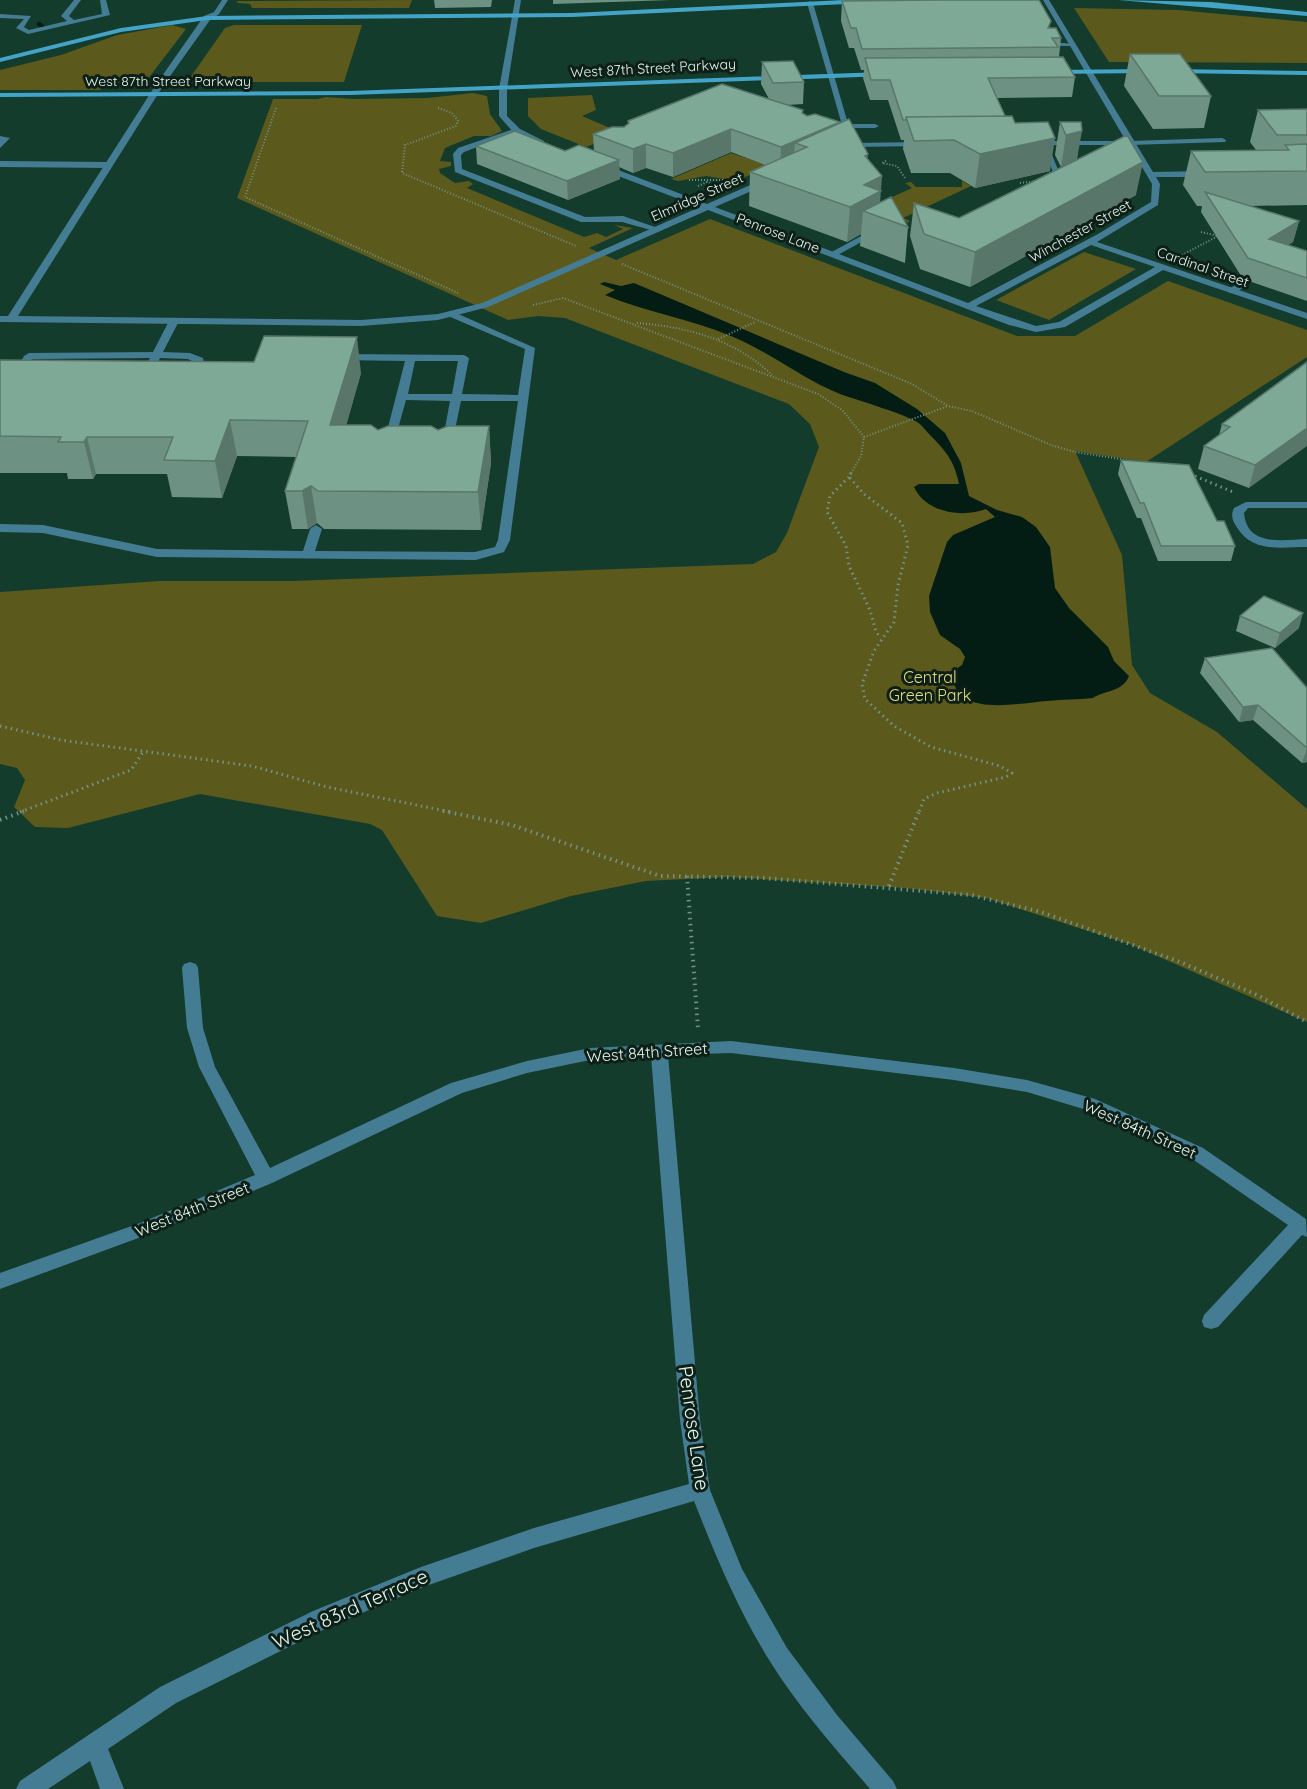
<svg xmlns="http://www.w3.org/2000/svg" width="1307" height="1789" viewBox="0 0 1307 1789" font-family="Quicksand,sans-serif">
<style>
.green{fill:#5b591b}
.water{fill:#031d14}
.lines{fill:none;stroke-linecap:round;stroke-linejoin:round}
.stream{stroke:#031d14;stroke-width:4.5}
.path-far2{stroke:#739387;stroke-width:2;stroke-dasharray:1 2;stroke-linecap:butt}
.path-far1{stroke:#739387;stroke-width:3;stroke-dasharray:1.5 4;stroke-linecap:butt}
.path{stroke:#739387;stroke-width:4;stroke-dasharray:1.5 4.5;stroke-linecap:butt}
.lane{fill:#447c93;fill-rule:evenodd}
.street{fill:#447c93;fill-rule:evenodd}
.secondary{fill:#44a4c8;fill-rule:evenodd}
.wall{fill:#6d9182}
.shaded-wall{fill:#59766a}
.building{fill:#7fa997;stroke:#59766a;stroke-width:1.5}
.labels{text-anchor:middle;stroke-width:6;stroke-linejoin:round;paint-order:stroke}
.far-street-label{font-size:14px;fill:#e0f6ec;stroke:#0e1f18}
.park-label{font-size:16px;fill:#e2df7b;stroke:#0e1f18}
.street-label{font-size:16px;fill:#e0f6ec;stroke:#0e1f18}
.near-street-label{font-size:20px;fill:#e0f6ec;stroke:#0e1f18}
</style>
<rect width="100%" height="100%" fill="#133c2d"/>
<path class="green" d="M412,0L409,8H252L250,4L238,3L237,1Z
M1074,8L1178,10L1307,22V63L1109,62Z
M172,25L186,29L147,80L123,83L99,90H0V70L61,55L117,35Z
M234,25H362L344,82H187L225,28Z
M473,93L487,96L490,114L502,131L491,136H474L445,148L440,161L451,162V166L439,169L440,173L455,183L469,181L473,184L467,188L584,237L597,233L606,237L623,229L614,225L633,228L589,248L616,260L710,219L1017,336H1075L1168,281L1307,330V357L1146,462L1075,451L1122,555L1132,665L1150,693L1217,732L1307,809V1022L1132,945L986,898L906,888L727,877L646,881L571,896L481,923L437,916L382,830L370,824L200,794L68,828L35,827L14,807L25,780L17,768L0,764V592L159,581H292L753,564L776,552L787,533L819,447L810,424L789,404L565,318L538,316L508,320L237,198L273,99H318L326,97L353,99L427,98Z
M592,95L596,110L582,116L617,131L612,137L586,147L541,129L528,116V98Z
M731,153L770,166L736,181L706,176L678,181L671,179Z
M962,181L971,186L903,218L910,221L908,223L879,203L912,188L905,183L911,182L916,187H962Z
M1084,252L1136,269L1049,320L996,300Z"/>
<path class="water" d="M604,282L621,286L634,283L844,372L875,383L917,409L945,433L961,463L969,496L997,510L1022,517L1036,527L1050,547L1055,588L1069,608L1108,647L1114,661L1129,676C1123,692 1105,690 1093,698C1078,700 1063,699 1047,701C1018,703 950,719 953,671L962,665L965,657L960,649L940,635L930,612L929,596L947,542L953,535L995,517L986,509C963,518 926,513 914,487L919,484H959C953,453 938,445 921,425C913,416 856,400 840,394C802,379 770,352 731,336C690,319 646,312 605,295L615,290L600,284Z"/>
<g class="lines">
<path class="stream" d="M39,24L42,26"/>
<path class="path-far2" d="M276,108L245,197L458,293
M438,108L452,113L458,121L456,126L405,145L402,173L576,246
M886,161L882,163L897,166L905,178
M689,180H726
M1020,183L1038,181
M698,186L707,182L714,185
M1201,232L1218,236
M1182,255L1218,236
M622,264L912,384L948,406L972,411L1051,445L1075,452L1133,461
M533,305L563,298L818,394L842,410L864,437L861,456L850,475
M637,323C688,327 734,339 772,375
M718,339L755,322
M864,437L948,406"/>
<path class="path-far1" d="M851,473L849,477L864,494L902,523L908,545L898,585L894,622L874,651L862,684L865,699L894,726L931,747L1000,766L1012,773L1006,777L937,793L924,799L919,812
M1190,474L1233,492
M849,477L830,496L827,512L846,546L849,566L870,610L876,632L881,638
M0,726L61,740L252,766L327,787L451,812
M20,812L131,770L143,752"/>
<path class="path" d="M443,811L512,825L660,876L764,878L971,895L1041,912L1180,962L1257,995L1307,1022
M0,820L24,811
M687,876L698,1029
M889,886L919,811"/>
<path class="lane" d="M74,0H81L69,16L74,20L102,14L100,0H106L110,15L28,34L16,28L24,19L0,18V14L31,16L24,27L29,30L67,21L61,16Z
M1050,42L1075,44L1071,46H1047Z
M833,124H875L879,126L875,128H830L829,126Z
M514,129L521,131L464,152L461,155L462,169L585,217L623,216L658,228V232L622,222H581L455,172L453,154L458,148Z
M0,136L10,138L0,148Z
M1222,138L1226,140L1225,142L1130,145L1126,143L1130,141Z
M1040,141L1047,143L1062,179L1055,177Z
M0,161L109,162L113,165L109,168L0,167Z
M874,229L881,231L836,256L828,254Z
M1240,282L1248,284L1235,293H1229V289Z
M448,312H454L535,348L510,540L504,552L476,560L157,557L43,533L0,532V524L43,525L157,549L303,551L310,529L316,525L322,529L315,551L475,552L495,547L498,540L518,401H461L452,444L447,447L442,444L450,401L406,400L394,443L389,446L384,443L405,361L341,360L336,357L341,354L464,355L469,358L462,394L518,395L525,349L448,316ZM415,361H458L452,394H408Z
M174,318L179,321L163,352L190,353L203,358L205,371L197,379L188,377L195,370L194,362L188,359L160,358L149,379L145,380L140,377L150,358L32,359L21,380L12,378L24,356L29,353L153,352L169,321Z"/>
<path class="street" d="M222,0H228L219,14L210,20L163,86L18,316L361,320L438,314L482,303L700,207L597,168L596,166L600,163L707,204L766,178H772V182L715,207L968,303L1098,234L1151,202L1152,184L1129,145H1034L1030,143L1034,141H1126L1043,0H1049L1153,172L1205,171L1209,174L1205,177H1156L1160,184L1158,205L1097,242L1307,313V319L1163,270L1065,327L1036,332L1009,325L708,210L488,307L438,320L361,326L0,322V316H8L155,86L204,16L214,12ZM1091,245L1155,267L1059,322L1036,326L976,306Z
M515,0H521L507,89V116L520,129L544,141V145H541L514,133L499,116V89Z
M810,1L813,3L853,141L846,139L807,3Z
M923,142L927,144L926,146L851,147L847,145L851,143Z
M1246,502H1307V508H1248L1244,513C1247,547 1283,540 1307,539V547C1282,547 1254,553 1238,529C1233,522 1230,516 1234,508Z
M190,962L196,964L198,968L203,1028L215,1067L270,1168L451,1083L527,1061L590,1048L731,1041L954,1068L1027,1080L1095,1099L1203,1148L1306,1219L1307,1237L1302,1235L1218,1327L1211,1329L1204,1327L1202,1321L1204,1315L1288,1225L1191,1158L1090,1111L1027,1092L954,1080L731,1053L668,1055L700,1420L710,1490L742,1569L787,1648L837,1715L893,1781L897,1789H870C836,1749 799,1708 771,1663C739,1612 716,1557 694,1501L534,1548L423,1587L329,1627L176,1703L108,1749L124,1789H100L90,1761L48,1789H16L20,1781L160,1687L313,1611L421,1567L534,1528L689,1484L680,1420L651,1056L590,1060L527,1073L462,1093L272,1183L152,1233L0,1289V1273L140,1223L255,1175L199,1067L187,1028L182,968L184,964Z"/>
<path class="secondary" d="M844,0H891L888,2L572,17L207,20L121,32L0,62V58L121,28L207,16L572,13Z
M1118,0L1211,2L1307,12V16Z
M1148,69L1151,73L1052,74L1048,72L1052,70Z
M1169,69L1307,71V75L1172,73Z
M884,72L887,76L350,95L0,97V93L350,91Z"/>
</g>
<path class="wall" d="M434,0H492L491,7L435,8Z
M553,0H671L553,4Z
M897,0H1039L1050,28L1061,38L1059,57L1075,77L1072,97L997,98L1005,116L1015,123L1050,171L975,188L950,173H911L903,149L904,140H901L888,100H870L863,78L864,70H861L854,48H849L841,21L842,1H899Z
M1130,54L1211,96L1204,128L1153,129L1124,86Z
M762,62L804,82L803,104L787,105L807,116L840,122L868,159L880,190V202L908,227L905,263L860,246L861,234L847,242L749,206L750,172L765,165L731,152L673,177L646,168L633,173L619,167L620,179L568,200L477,164L476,146L565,151H594L593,134L624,127L628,124V121L769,99L761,84Z
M1307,109V205L1250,206L1299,221L1293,242L1288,245L1307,251V301L1243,279L1201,212L1202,206H1197L1183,185L1191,151L1256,150L1250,142L1258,110Z
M1060,122H1081L1077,159L1136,195L970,287L920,269L910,236L914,203L959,218L1061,167L1055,155Z
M0,360L361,373L346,425L378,430H438L489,426L491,463L481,530L324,529L317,523L308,529H292L285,491L296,457L237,456L222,498L172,497L167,474H96L93,479H68L67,473H0Z
M1307,362L1249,488L1198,469L1204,446L1219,435L1222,424Z
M1121,460L1217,521L1235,546L1231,561H1158L1141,518H1137L1118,474Z
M1240,616L1299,628L1275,648L1236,631Z
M1205,658L1307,688V762L1302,763L1253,720L1239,722L1200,673Z"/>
<path class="shaded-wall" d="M840,122L838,145L807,147L795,143L793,165L780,171L781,147Z
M731,129V152L673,177V153Z
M1082,131L1076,164L1061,168L1066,135Z
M1055,138L1050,171L975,188L980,154Z
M646,144V168L633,173V149Z
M868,154L865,184L882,176L879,217L863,211L861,234L847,242L850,207L865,156Z
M619,160L620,179L568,200L567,181Z
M1143,162L1136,195L970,287L975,252Z
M1299,221L1293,242L1264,260L1269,239Z
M357,337L361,373L336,462L330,425Z
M230,420L237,456L222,498L215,461Z
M489,426L491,463L481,530L478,492Z
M1307,428V446L1249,488L1255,465Z
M87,437L96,474L93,479L84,442Z
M311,486L317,523L308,529L302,491Z
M1303,613L1299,628L1275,648L1280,633Z
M1258,705L1253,720L1239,722L1243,707Z
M1307,748V762L1302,763Z"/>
<path class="building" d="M942,0H1039L1051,21L1048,28H1056L1061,38H1052L1058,47L862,49L856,28H851L842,1Z
M1130,54H1180L1211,96H1159Z
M1063,57L1075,77L988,78L1005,116L906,117V120H903L890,80H871L865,58Z
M793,61L804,82L773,83L762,62Z
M722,84L803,110L802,113L807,116L815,114L840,122L781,147L731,129L673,153L646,144L633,149L593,134L612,127H624L629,123L628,121Z
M1307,109V135H1277L1258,110Z
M1012,116L1015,123L1048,122L1055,138L980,154L954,140L914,141L906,117Z
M849,119L868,154L865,156L882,176L864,185L881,191L850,207L750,172L807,147L795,143Z
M1060,122H1081L1082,131L1066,135Z
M515,131L565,151L579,145L619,160L567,181L476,146Z
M1127,135L1143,162L975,252L924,234L914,203L959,218Z
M1307,144V171L1205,172L1191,151L1289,150L1285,145Z
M1205,192L1299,221L1269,239L1307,251V278L1248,258Z
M891,197L908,227L863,211Z
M264,336L357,337L330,425H371L378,430L388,426H431L438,430L448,426H489L478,492L318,491L311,486L302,491H285L308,421L230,420L215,461L164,460L173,437H87L84,442H58L61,437L0,436V360L254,362Z
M1307,362V428L1255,465L1204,446L1230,427L1222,424Z
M1121,460L1189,465L1217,521H1224L1235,546H1161L1144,503H1140Z
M1264,596L1303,613L1280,633L1240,616Z
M1272,648L1307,688V748L1258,705L1243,707L1205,658Z"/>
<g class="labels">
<g class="far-street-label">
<text transform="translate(653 68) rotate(-3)" y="5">West 87th Street Parkway</text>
<text x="168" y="86">West 87th Street Parkway</text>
<text transform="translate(697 197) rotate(-24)" y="5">Elmridge Street</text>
<text transform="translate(1080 231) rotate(-29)" y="5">Winchester Street</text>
<text transform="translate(778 233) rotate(21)" y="5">Penrose Lane</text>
<text transform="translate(1203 267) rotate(19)" y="5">Cardinal Street</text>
</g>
<g class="park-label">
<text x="930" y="683">Central<tspan x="930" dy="18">Green Park</tspan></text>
</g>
<g class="street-label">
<text transform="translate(647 1052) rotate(-4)" y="6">West 84th Street</text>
<text transform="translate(1140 1129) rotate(24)" y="6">West 84th Street</text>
<text transform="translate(192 1209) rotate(-22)" y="6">West 84th Street</text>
</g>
<g class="near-street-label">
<text transform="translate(694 1428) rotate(82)" y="7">Penrose Lane</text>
<text transform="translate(350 1609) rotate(-24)" y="7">West 83rd Terrace</text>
</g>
</g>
</svg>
